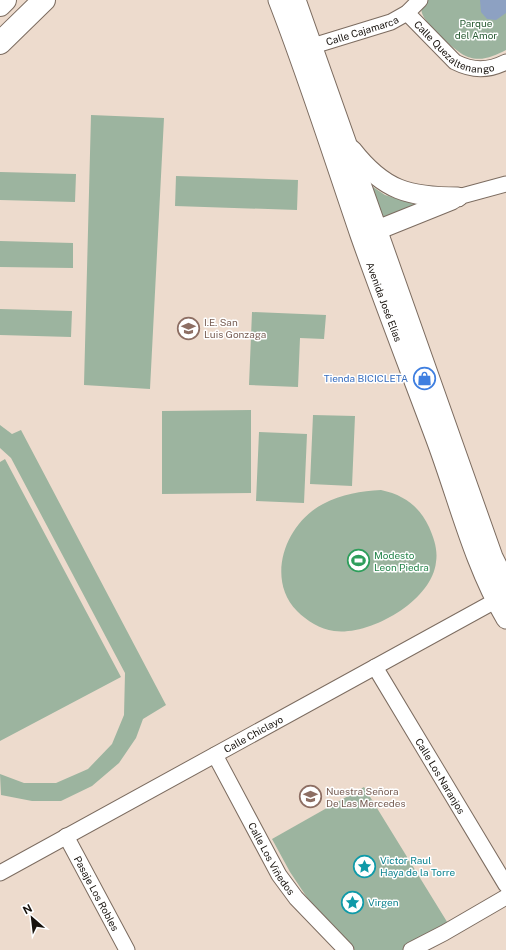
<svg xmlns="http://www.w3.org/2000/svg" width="506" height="950" viewBox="0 0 506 950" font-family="'Public Sans',sans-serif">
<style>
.green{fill:#9cb49f}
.water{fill:#8da1c2}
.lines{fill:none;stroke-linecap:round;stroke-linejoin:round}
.minor-casing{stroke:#7c6c60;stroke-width:17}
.tertiary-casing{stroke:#7c6c60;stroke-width:21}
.primary-casing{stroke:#7c6c60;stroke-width:24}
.minor{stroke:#fff;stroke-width:15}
.tertiary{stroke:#fff;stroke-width:19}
.primary{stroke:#fff;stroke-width:22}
.labels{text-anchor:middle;stroke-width:3;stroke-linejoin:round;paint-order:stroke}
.park-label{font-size:10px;fill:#295b34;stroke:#fff}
.street-label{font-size:10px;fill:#17120d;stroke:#fff}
.education-label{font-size:10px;fill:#785e54;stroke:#fff;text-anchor:start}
.shop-label{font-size:10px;fill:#366cbe;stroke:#fff;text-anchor:end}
.leisure-label{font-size:10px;fill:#27864d;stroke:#fff;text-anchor:start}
.culture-label{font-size:10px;fill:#0d838f;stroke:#fff;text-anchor:start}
</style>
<rect width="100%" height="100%" fill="#eddbcd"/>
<path class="green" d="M428,0H506V50C494,56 482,62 468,57C458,54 424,23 422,13C420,7 424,4 428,0Z
M91,115L164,118L150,389L84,385Z
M0,172L76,174L75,202L0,200Z
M176,176L298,180L297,210L175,206Z
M370,185L385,195L417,205L381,220Z
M0,241L73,243V268L0,267Z
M0,309L72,311L71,337L0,335Z
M252,312L326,315L324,339L300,338L298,387L249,385Z
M251,410V493L162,494V411Z
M313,415L355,416L352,486L310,484Z
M0,425L12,434L21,430L166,705L143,719L136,738L119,763L92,786L61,801H32L1,795L0,774L24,783H56L88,769L112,744L124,715L125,673L11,458L0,448Z
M259,432L307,434L304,503L256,501Z
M5,459L121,677L0,741V462Z
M381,490C404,495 419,506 429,527C434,538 438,550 436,562C432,601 370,636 334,631C320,629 307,621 297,611C265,578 286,523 323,504C342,494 361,491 381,490Z
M364,787L449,925L406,950H352L308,899L290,872L272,839Z"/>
<path class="water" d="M480,0H506V13L496,20L487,19L481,12Z"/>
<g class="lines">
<defs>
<g id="minor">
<path id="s1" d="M407,13L455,62C473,71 488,71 506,62"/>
<path id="s2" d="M303,49L391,22L407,13L420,0"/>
<path d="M458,197L506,184"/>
<path id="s3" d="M375,667L506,885"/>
<path id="s4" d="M215,755L279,875L296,898L346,950"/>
<path id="s5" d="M66,836L127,950"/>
<path id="s6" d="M0,873L506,595"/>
<path d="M411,950L444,933L506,897"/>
</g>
<g id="tertiary">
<path id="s7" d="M278,0C308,77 333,156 360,235C384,303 410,370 435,437C458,498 473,563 506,619"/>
<path d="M296,0L493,557L506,583"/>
<path d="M352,150C384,191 409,197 458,197"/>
<path d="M365,235L452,200"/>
</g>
<path id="primary" d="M0,5L5,0
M0,43L44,0"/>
</defs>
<use href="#minor" class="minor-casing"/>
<use href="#tertiary" class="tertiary-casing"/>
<use href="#primary" class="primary-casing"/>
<use href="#minor" class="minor"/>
<use href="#tertiary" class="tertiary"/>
<use href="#primary" class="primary"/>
</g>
<defs>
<symbol id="school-ring" viewBox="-11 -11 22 22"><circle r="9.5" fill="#fff" stroke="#8d6e63" stroke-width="1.5"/><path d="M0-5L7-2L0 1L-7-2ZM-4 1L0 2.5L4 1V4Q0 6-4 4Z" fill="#8d6e63"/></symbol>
<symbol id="shop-ring" viewBox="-11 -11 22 22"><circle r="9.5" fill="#fff" stroke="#3f7fe0" stroke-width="1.5"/><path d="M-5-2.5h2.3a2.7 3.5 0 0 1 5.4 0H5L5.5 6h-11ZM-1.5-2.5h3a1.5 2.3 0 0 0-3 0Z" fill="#3f7fe0"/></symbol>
<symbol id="stadium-ring" viewBox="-11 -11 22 22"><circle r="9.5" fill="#fff" stroke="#2e9e5b" stroke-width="1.5"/><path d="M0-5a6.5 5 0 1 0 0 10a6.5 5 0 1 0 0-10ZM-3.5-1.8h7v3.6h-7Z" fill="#2e9e5b"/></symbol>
<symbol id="sight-ring" viewBox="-11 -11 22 22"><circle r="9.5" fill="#fff" stroke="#0f9aa8" stroke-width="1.5"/><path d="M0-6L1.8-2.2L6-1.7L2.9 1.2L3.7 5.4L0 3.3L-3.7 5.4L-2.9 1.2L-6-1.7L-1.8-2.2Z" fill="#0f9aa8"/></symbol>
</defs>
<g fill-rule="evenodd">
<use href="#school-ring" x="176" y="316" width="25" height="25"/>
<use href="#shop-ring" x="412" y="366" width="25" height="25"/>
<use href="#stadium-ring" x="346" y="548" width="25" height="25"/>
<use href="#school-ring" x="298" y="784" width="25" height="25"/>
<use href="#sight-ring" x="352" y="854" width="25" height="25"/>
<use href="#sight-ring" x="340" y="890" width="25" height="25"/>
</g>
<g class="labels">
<g class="park-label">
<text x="476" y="27">Parque<tspan x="476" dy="12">del Amor</tspan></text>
</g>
<g class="street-label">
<text dy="4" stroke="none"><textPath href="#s2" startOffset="62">Calle Cajamarca</textPath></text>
<text dy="4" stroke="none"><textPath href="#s1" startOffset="61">Calle Quezaltenango</textPath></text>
<text dy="4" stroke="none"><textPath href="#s7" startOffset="320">Avenida José Elías</textPath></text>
<text dy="4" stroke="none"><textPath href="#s6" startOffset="289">Calle Chiclayo</textPath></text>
<text dy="4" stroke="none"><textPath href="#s3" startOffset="127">Calle Los Naranjos</textPath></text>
<text dy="4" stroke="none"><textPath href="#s4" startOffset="118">Calle Los Viñedos</textPath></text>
<text dy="4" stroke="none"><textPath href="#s5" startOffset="65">Pasaje Los Robles</textPath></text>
</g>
<g class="education-label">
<text x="204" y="326">I.E. San<tspan x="204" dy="12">Luis Gonzaga</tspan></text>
<text x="326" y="795">Nuestra Señora<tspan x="326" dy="12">De Las Mercedes</tspan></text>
</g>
<g class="shop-label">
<text x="408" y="382">Tienda BICICLETA</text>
</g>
<g class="leisure-label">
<text x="374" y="559">Modesto<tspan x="374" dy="12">Leon Piedra</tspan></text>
</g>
<g class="culture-label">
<text x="380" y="864">Victor Raul<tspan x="380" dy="12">Haya de la Torre</tspan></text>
<text x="368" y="906">Virgen</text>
</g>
</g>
<g transform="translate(32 918) rotate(332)" stroke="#ffffff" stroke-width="3" paint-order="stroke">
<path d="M0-3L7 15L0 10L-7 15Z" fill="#17120d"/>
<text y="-6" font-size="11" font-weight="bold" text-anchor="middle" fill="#17120d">N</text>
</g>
</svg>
